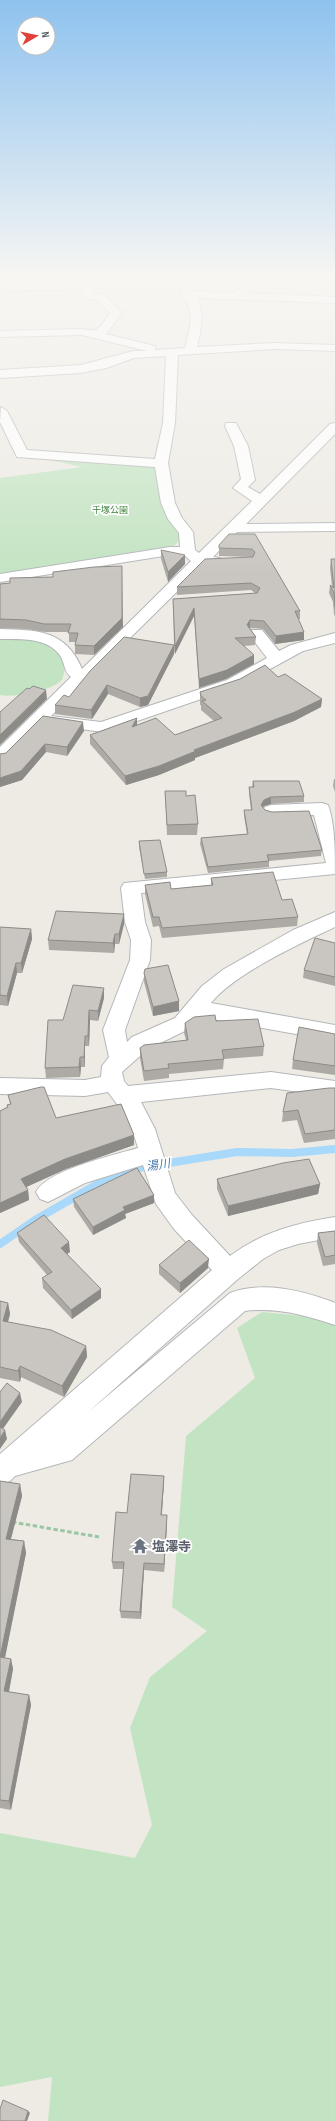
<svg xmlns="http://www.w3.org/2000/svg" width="335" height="2121" viewBox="0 0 335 2121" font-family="'Sofia Sans Condensed','Noto Sans JP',sans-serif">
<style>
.green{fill:#c3e4c2}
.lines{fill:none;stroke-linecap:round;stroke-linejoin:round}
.stream{stroke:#a8d8fa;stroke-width:8}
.minor-casing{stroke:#b4b7ba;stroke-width:2}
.path{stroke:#9cc5a6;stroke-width:3;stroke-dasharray:4.5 2.5;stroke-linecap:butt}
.minor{fill:#fff;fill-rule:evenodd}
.wall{fill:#adaaa6}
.shaded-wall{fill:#8d8b87}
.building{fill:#c9c6c1;stroke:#8d8b87}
.labels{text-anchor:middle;stroke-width:3.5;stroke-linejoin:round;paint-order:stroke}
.far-park-label{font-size:9px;fill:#3a843c;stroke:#fff}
.water-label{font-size:12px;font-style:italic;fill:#4579ac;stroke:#fff}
.near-worship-label{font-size:13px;font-weight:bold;fill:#5b616d;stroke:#fff;text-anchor:start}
</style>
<rect width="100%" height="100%" fill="#eeebe4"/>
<path class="green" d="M22,454L161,463L168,503L186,532L170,551L0,578V478L82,467Z
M12,637C39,638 76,643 62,680C51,691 15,698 0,695V640Z
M262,1312L324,1318L335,1322V2121H48L52,2077L0,2087V1833L135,1858L152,1825L130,1728L150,1677L207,1631L172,1607L186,1436L255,1378L237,1328Z"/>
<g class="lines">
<path class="stream" d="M0,1244L35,1220L101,1182L138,1168L237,1152L292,1153L335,1149"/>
<defs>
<path id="minor" d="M78,278H88L94,294L105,295L122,313L106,334L155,346V350L185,348C195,308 192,310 172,278H182L192,291L235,293L249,278H260L247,293L335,297V303L197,298C205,314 201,330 197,347L275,343L335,345V351L275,349L178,355L175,423L168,463L175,503L182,518L193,532L195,550L199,553L252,501L233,488L241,479L234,446L225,426L226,423H236L248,446L255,480L248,487L260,494L330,424L335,423V434L246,524L335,523V531L237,532L213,557L220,558L222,561L220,564L204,565L51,716L101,722L227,680L267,658L248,633L250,630H262L279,651L291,645L335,633V643L303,651L239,686L108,731L102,732L54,725L48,724L46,721L6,761L0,762V747L71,677C64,672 65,664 61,657C49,637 20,639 0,639V629C37,630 66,630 82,669L191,561L184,555H170L0,582V574L170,547H180L179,533L168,519L161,503L155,467L17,457L0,422L1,407L7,411L27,450L155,459L163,423L166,356L134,358L106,368L81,373L0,378V370L81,365L133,351H147L82,335L0,337V331L82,329C100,333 100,327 110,313L98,300L86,299L82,289L9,291L0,288V281L11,285L79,283Z
M322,803L328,805C335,823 335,853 335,874L141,893L145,922L151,940L150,960L125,1030L127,1042L132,1037L175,1018L202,986L224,969L293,930L335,912V927C301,943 234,974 211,1003L335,1025V1041L200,1017L191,1028L148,1049L122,1072L124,1081L128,1086L271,1072L335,1081V1097L271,1088L141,1102L155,1129L175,1193L192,1215L230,1256C262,1232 297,1223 335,1217V1237L298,1244L279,1250L263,1259L238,1279L87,1413L230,1293C263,1281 300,1290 333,1302L335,1303V1325C305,1315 277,1307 245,1311L72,1460L15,1476L10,1481L0,1485V1454L212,1270L174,1229L156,1204L143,1165L85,1183L48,1202L40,1199L36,1192C47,1170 114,1155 138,1148C132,1126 122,1110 108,1092L85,1096L0,1094V1078L85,1080L101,1077L102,1066L109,1057L103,1030L130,960L131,940L125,922L121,888L124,883L326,863L314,815L271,817L265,815L262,811L265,807L271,805Z"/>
</defs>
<use href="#minor" class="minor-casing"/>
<path class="path" d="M12,1522L99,1537"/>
<use href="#minor" class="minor"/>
</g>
<path class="wall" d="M255,534L300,611V619H298L304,632V640L275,644L263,629L250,628L256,637L255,645L244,646L254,664L226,679L199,688L194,616L175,654L174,651V654L148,705L140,707L108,694L92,719L55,714V705L69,697L174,645L173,599L255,593L251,590L177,595V587L252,557L219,556V545Z
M161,550L185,564L168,582L161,559Z
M331,559H335V616L334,615L333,602L329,593L330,585L332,587L330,568Z
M0,584L123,627L94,655L75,654V645L76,642H69V632H45L26,629L0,628Z
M278,677L322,699L321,707L294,721L195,758V760L159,775L126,785L90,744V735L137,718V725L175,735L214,721L201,710V705H200V692Z
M84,731L67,756L46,752L22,780L0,787V754L6,753Z
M334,779H335V792L333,786Z
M253,781L304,796V802L271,804L264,806L263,807L265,810L322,850L321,856L269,861V867L208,873L200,844L201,838L247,834L244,816V810H251L249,794V787H252Z
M165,791L186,796L198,824L197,835H167Z
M139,841L167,872V877L145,879L139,847Z
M211,878L282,900L298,917L297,926L162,938L159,926L153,927L145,894V885L171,889L211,885Z
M124,924L119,944H115L114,953L49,950L48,940Z
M0,927L31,929L32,939L22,973H17L8,1006L0,1005Z
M335,943V986L303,978L304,970Z
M144,973L179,1001V1011L153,1016L144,982Z
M104,998L98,1021L90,1020L89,1046H85V1067H81L80,1077L46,1078L45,1068L63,1020Z
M216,1021L264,1046L263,1056L224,1059L223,1069L169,1074V1078L144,1081L140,1058V1048L186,1040L184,1033L185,1023Z
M335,1034V1075L292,1069L293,1060Z
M41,1087H44L56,1118L121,1104L134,1135V1145L66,1169L26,1187L28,1190L29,1200L0,1213V1111L7,1107V1105L10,1104L8,1095Z
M335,1088V1139L304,1143L297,1120L282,1122L283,1112Z
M217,1179L320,1184L318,1194L228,1216L217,1189Z
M154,1195V1203L125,1214L126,1218L93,1235L74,1207L73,1199Z
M335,1231V1264L323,1266L317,1243L318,1233Z
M17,1233L70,1252L67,1254L101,1298L72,1319L43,1288L42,1278L47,1275L19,1242Z
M159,1265L208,1268L180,1293L159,1274Z
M0,1301L8,1303L10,1314L8,1322L86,1346L87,1357L64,1397L21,1377L20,1382L0,1378Z
M164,1476L162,1515L167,1523L164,1572L144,1570L141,1619L121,1618L120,1611L124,1569H113L112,1562L127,1513Z
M0,1481L20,1484L22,1496L11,1539L24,1541L26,1553L5,1658L11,1659L13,1669L9,1692L29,1695L31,1705L11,1810L0,1808Z"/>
<path class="shaded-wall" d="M185,555V564L168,582V572Z
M122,575L123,627L94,655V646Z
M194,608V616L175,654V646Z
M250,620V628L246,633L247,625Z
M304,632V640L275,644L276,636Z
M174,645V654L148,705L140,707V698Z
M254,655V664L226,679L199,688V679Z
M107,685L108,694L92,719L91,710Z
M46,690L47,699L0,745V735Z
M322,699L321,707L294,721L195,758V760L159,775L126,785L125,776L194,750Z
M137,718V726L132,727Z
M83,722L84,731L67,756V747Z
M45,744L46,752L22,780L0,787V778Z
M271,797V804L264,806L260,811L261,805L264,800Z
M124,914V924L119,944V934Z
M31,929L32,939L22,973L21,963Z
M115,934V944L114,953L113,943Z
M16,963L17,973L8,1006L7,996Z
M104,988V998L98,1021V1011Z
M179,1001V1011L153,1016V1007Z
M89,1010L90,1020L89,1046L88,1036Z
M85,1036V1067L84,1057Z
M80,1057L81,1067L80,1077L79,1067Z
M134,1135V1145L66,1169L22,1189L21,1179L65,1159Z
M320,1184L318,1194L228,1216V1206Z
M28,1190L29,1200L0,1213V1203Z
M154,1195V1203L125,1214L126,1218L93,1235V1227L123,1207Z
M69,1242L70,1252L62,1257L61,1248Z
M209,1259L208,1268L180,1293V1283Z
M101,1289V1298L72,1319L71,1310Z
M8,1303L10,1314L5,1332L3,1321Z
M86,1346L87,1357L64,1397L62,1386Z
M20,1366L21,1377L20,1382L18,1371Z
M20,1393L22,1402L0,1433V1422Z
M5,1430L7,1439L0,1449V1438Z
M164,1476V1484L161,1522V1515Z
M20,1484L22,1496L8,1550L6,1539Z
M167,1515V1523L164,1572V1564Z
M24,1541L26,1553L3,1667L0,1657Z
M144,1563V1570L141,1619L140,1612Z
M11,1659L13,1669L7,1701L4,1691Z
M29,1695L31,1705L11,1810L9,1801Z
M28,2111L30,2113L27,2121H25Z"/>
<path class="building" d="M229,534H255L300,611H295L304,632L276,636L264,621L250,620L247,625L256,637L235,638L254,655L227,670L199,679L194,608L175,646L173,599L257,593L260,588L251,583L177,587L205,559L253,557L255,552L252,549L219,548V545Z
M161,550L185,555L168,572Z
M331,559H335V607L334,593L330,585L334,588Z
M122,566V618L94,646L75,645L78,633H68L71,624H44L26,620L0,619V584L10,583V578L53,577V572L94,567Z
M124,637L174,645L148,696L140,698L107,685L91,710L55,705L64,695L69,697L90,671Z
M265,665L278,677L285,674L322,699L295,712L194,750L196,751L159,766L125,776L90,735L137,718L132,727L156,718L175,735L222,718L202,701L206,700L201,696L200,692L240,679Z
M33,686L46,690L0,735V712L27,688L29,689Z
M43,716L83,722L67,747L45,744L21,771L0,778V754L6,753Z
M253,781H299L304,796L271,797L264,800L261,805L265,810L272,812L309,811L322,850L267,855L269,861L208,867L201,838L248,834L244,810H252L249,787H254Z
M165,791H186V796L195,795L198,824L167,825Z
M160,840L167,872L144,874L139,841Z
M273,872L282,900L292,899L298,917L162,928L159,917H153L145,885L170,882L171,889L213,885L211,878Z
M56,911L124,914L119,934H115L113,943L48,940Z
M0,927L31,929L21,963H16L7,996L0,995Z
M315,938L335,943V977L304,970Z
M168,965L179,1001L153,1007L144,973L145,969Z
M73,985L104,988L98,1011L89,1010L88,1036H85L84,1057H80L79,1067L45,1068L48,1020H63Z
M215,1015L216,1021L258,1019L264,1046L222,1050L224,1059L168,1064L169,1068L144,1071L140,1048L144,1045L188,1040L185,1023L194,1017Z
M299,1027L335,1034V1066L293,1060Z
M41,1087H44L56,1118L121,1104L134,1135L65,1159L21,1179L28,1190L0,1203V1111L8,1107L7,1105L11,1104L8,1095Z
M329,1088H335V1130L305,1134L298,1110L283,1112L287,1093Z
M309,1159L320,1184L228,1206L217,1179L283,1163Z
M137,1168L154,1195L123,1207L125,1210L93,1227L73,1199Z
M44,1215L69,1242L61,1248L101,1289L71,1310L42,1278L52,1272L17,1233Z
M335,1231V1255L325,1257L318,1233Z
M189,1240L209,1259L180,1283L159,1265Z
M0,1301L8,1303L3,1321L51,1330L86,1346L62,1386L20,1366L18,1371L0,1367Z
M7,1383L20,1393L0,1422V1392Z
M0,1427L5,1430L0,1438Z
M131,1474L164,1476L161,1515H167L164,1564L144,1563L140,1612L120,1611L124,1562H112L116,1512L127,1513Z
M0,1481L20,1484L6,1539L24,1541L0,1657L11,1659L4,1691L29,1695L9,1801L0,1800Z
M3,2100L28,2111L25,2121H0V2109Z"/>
<linearGradient id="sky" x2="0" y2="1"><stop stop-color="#8ec2ef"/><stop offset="0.48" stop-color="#f7f6f3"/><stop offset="1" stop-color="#f7f6f3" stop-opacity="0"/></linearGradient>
<rect width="335" height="575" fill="url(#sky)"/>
<defs>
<symbol id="temple-bare" viewBox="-9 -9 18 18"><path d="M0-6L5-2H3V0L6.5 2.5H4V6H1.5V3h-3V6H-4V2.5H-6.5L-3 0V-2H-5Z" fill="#6b7280" stroke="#fff" stroke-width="2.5" paint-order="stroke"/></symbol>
</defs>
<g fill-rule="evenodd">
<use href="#temple-bare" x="129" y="1535" width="22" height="22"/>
</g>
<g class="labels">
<g class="far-park-label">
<text x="110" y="513">千塚公園</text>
</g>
<g class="water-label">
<text transform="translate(158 1165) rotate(-9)" y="4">湯川</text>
</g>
<g class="near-worship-label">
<text x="152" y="1551">塩澤寺</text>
</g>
</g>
<g transform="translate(36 36) rotate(81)"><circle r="19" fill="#ffffff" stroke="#bebfc1"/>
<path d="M0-3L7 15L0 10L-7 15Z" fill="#e04138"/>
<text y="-6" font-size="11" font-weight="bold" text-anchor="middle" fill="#5c6064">N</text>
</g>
</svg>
